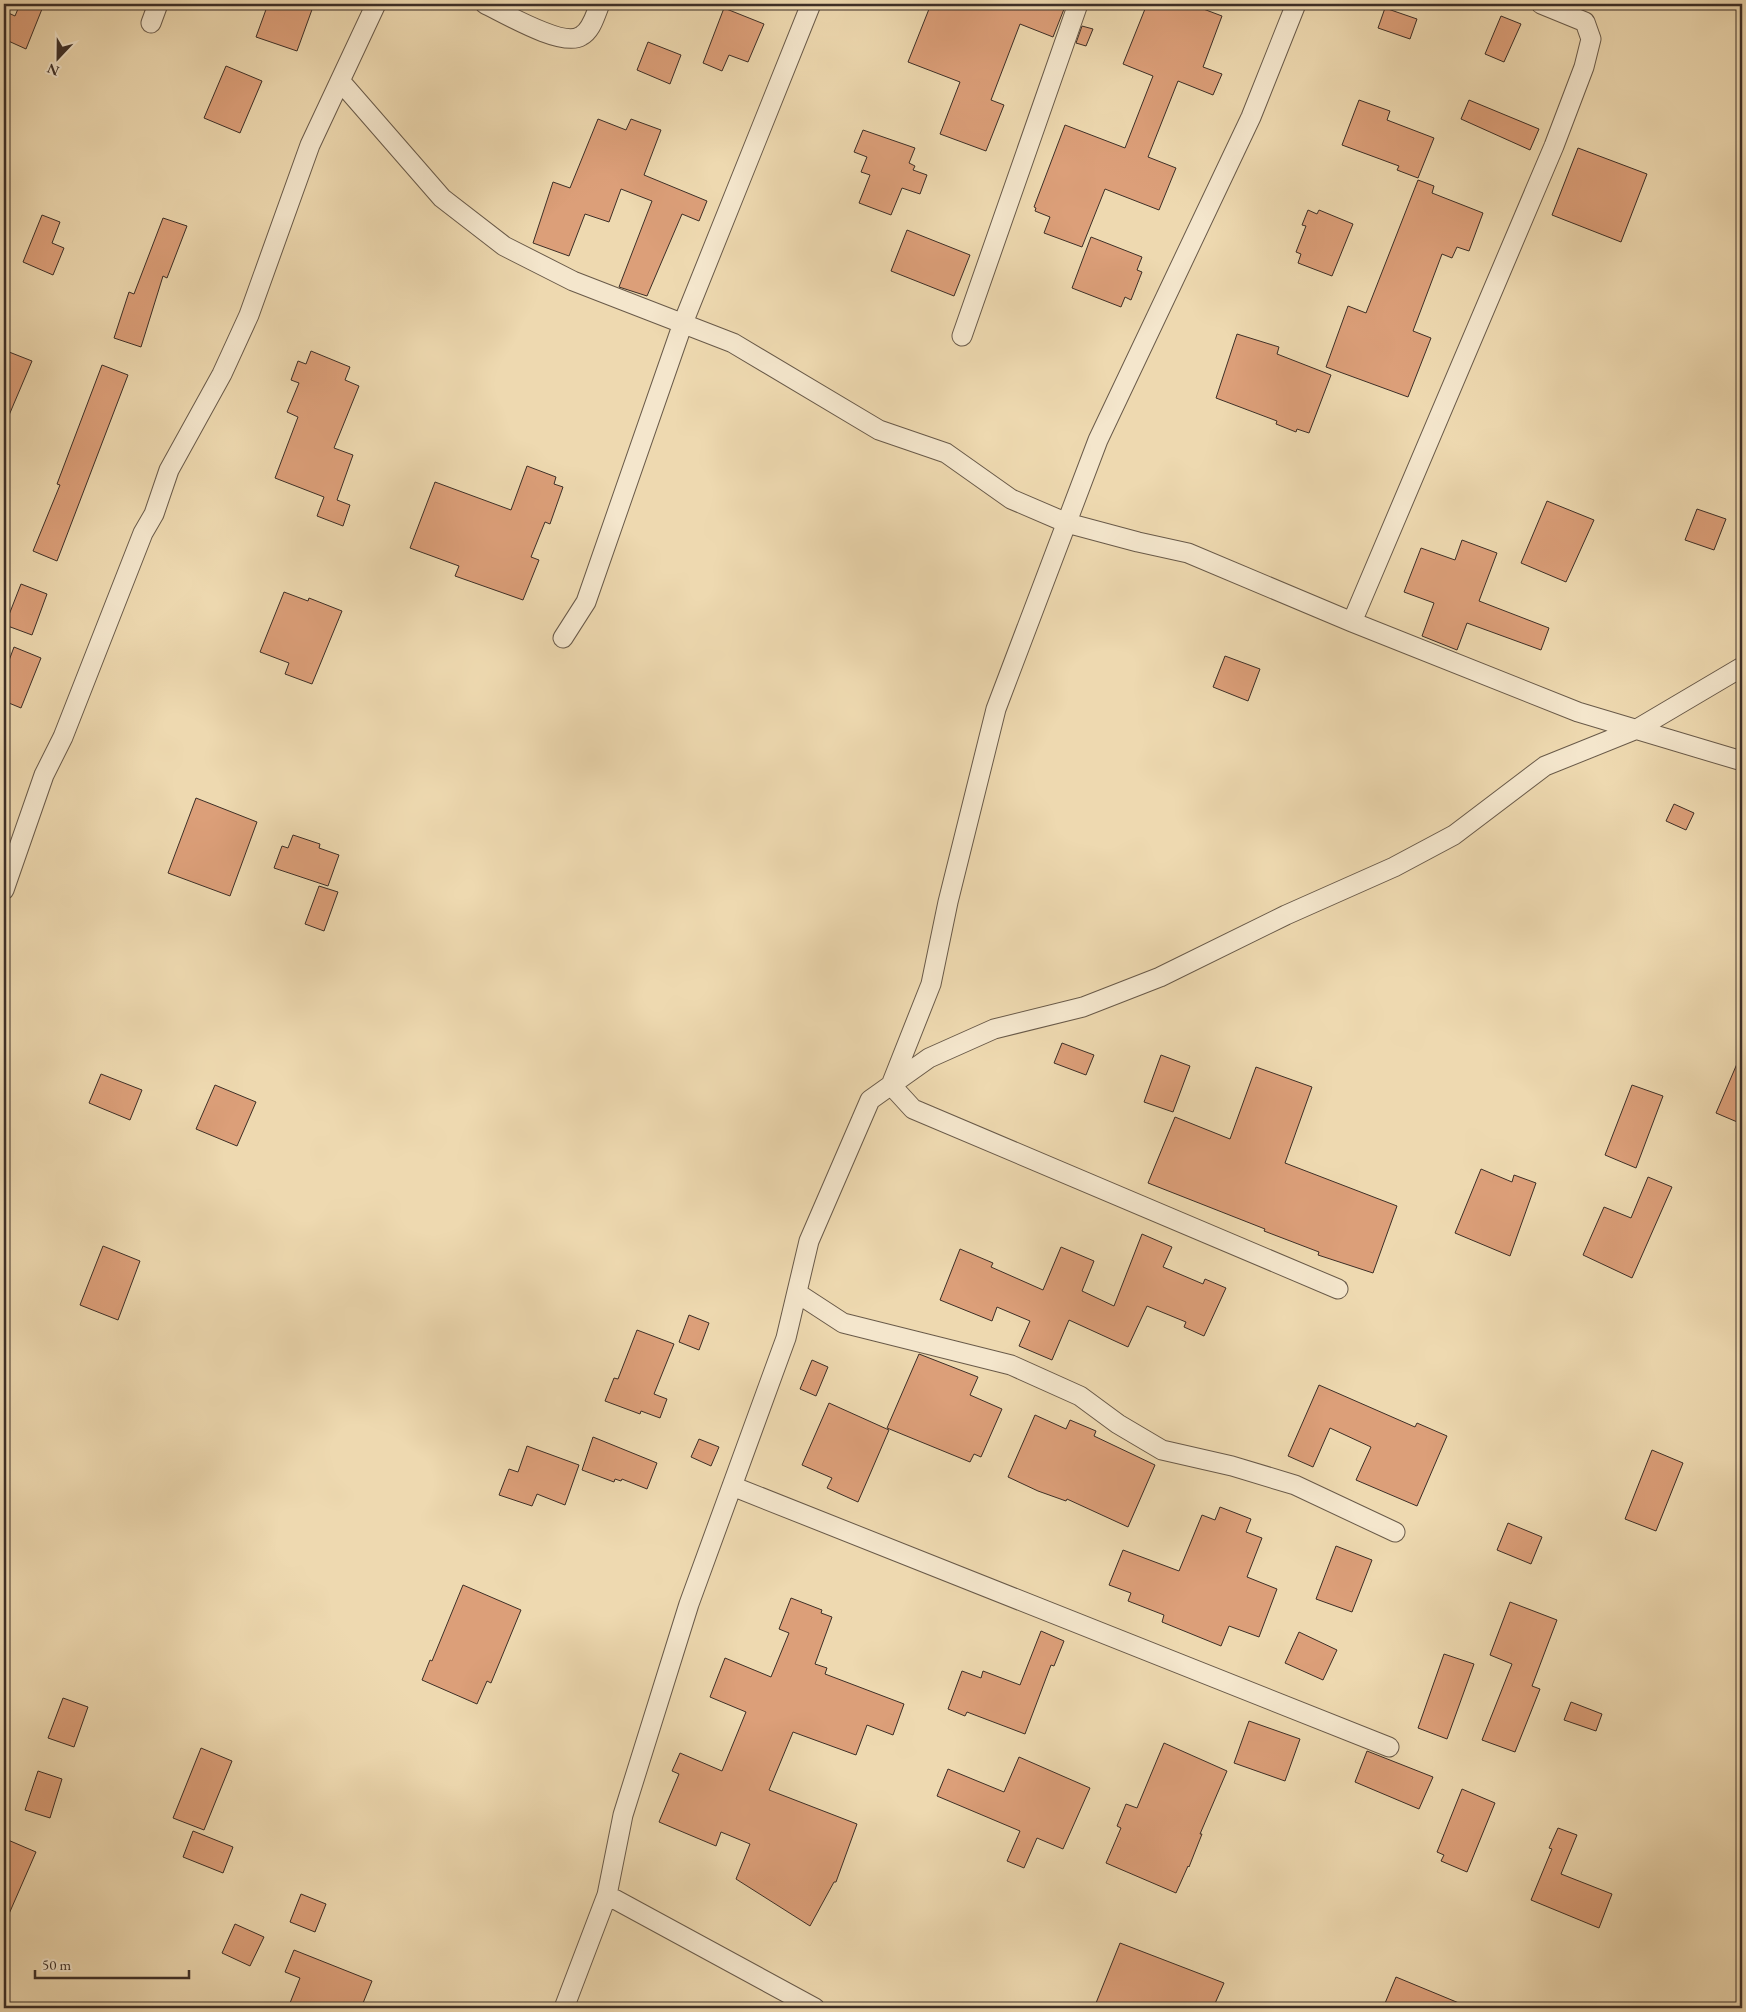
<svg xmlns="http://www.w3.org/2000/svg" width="1746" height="2012" viewBox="0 0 1746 2012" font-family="'EB Garamond',serif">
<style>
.building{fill:#dc9f79;stroke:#3d2f27}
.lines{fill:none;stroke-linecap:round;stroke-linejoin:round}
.street-casing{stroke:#695a49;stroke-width:21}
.street{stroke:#f4e6cc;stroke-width:19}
</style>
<rect width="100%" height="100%" fill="#eed9b0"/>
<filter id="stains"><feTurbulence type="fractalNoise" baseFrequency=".004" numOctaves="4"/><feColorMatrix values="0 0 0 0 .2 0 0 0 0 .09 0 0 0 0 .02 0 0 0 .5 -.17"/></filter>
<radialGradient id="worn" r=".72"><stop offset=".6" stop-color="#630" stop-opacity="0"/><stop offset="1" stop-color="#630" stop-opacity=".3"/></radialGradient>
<path class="building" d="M20,4H44L26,49L4,39V11L15,16Z
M268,4H314L297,51L256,37Z
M931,4H1066L1053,37L1020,24L991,100L1004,105L986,151L940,134L960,82L908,62Z
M1147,4H1190L1222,16L1203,67L1222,74L1213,95L1178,81L1148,157L1176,168L1159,210L1105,189L1082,247L1044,233L1050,217L1035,211L1036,208L1034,207L1065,125L1125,148L1153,76L1123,64Z
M724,8L764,24L748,62L729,55L722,71L703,63Z
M1385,8L1417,19L1410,39L1378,28Z
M1501,16L1521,24L1504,62L1485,54Z
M1082,26L1093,29L1086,46L1076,43Z
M648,42L681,55L670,84L637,70Z
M226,66L262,81L240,133L204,118Z
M1359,100L1390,111L1387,120L1434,138L1418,178L1397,170L1399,166L1342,145Z
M1469,100L1539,129L1530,150L1461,119Z
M598,119L626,130L631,119L661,130L644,175L707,201L699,221L682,214L647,296L619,287L652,201L621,189L609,222L585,214L569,256L533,243L553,182L570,188Z
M863,130L915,148L909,163L915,166L913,170L927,175L920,194L902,188L891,215L859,203L870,175L861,172L867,157L854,152Z
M1578,148L1647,174L1621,242L1552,215Z
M1418,180L1434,186L1432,193L1483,213L1469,251L1457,247L1452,258L1442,254L1413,331L1431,338L1408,397L1326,367L1348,306L1366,313Z
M1308,210L1317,214L1319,210L1353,224L1332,276L1298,263L1301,254L1296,252L1306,226L1302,225Z
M42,215L60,222L52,243L64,248L53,275L23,262Z
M163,218L187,226L167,278L163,276L141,347L114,338L129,292L134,294Z
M907,230L970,255L954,296L891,271Z
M1091,237L1142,257L1137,270L1142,272L1131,300L1125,297L1121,307L1072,288Z
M1237,334L1279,347L1277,354L1331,375L1309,433L1297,429L1296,432L1276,424L1277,421L1216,398Z
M4,350L32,361L4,427Z
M311,351L350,367L345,380L359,386L334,448L353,455L337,500L350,505L343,526L317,516L324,497L275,478L298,417L287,412L299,383L291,380L298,361L306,364Z
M102,365L128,375L57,561L33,551L60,485L57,484Z
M527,466L556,477L554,484L563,487L550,524L545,522L531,557L539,560L523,600L455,576L459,566L410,548L435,482L511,510Z
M1547,501L1594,520L1566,582L1521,563Z
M1697,509L1726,519L1714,550L1685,540Z
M1462,540L1497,553L1479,601L1549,628L1541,650L1467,623L1457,650L1422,636L1434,603L1404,592L1421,548L1455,560Z
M21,584L47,594L32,635L5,625Z
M284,592L308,601L309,598L342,611L312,684L285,674L289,663L260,652Z
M14,647L41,658L21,708L4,701V674Z
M1225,656L1260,669L1248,701L1213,687Z
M196,798L257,822L230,896L168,873Z
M1674,804L1694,813L1686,830L1666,821Z
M293,835L320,844L319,848L339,855L328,886L274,868L282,846L288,848Z
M319,886L338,892L324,931L305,924Z
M1062,1043L1094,1055L1086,1075L1054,1063Z
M1742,1052V1124L1716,1113Z
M1161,1055L1190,1066L1173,1112L1144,1102Z
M1256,1067L1312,1087L1285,1163L1397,1206L1373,1273L1318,1255L1319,1252L1264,1231L1265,1229L1148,1183L1175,1117L1230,1139Z
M101,1074L142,1090L130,1120L89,1103Z
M215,1085L256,1102L237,1146L196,1129Z
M1632,1085L1663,1096L1636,1168L1605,1155Z
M1481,1169L1512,1182L1514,1175L1536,1183L1510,1256L1455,1233Z
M1648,1177L1672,1187L1632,1278L1583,1255L1604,1207L1631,1218Z
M1142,1234L1172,1247L1163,1267L1203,1284L1205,1279L1226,1288L1204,1336L1184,1327L1186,1322L1147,1306L1128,1347L1069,1320L1052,1360L1019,1346L1030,1321L997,1307L992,1321L940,1300L960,1249L993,1263L991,1267L1043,1290L1061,1247L1094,1261L1082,1291L1114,1306Z
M103,1246L140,1261L118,1320L80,1305Z
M689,1315L709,1323L699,1350L679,1342Z
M637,1330L674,1344L654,1394L667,1399L660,1418L641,1411L640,1414L605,1401L614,1378L618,1379Z
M919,1354L978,1377L970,1395L1002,1409L981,1457L974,1454L970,1462L887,1428Z
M812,1360L828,1367L816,1396L800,1389Z
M1319,1385L1415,1427L1417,1423L1447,1436L1417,1506L1356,1480L1371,1447L1330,1428L1313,1467L1288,1456Z
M829,1403L889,1430L858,1502L827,1488L832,1478L802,1465Z
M1035,1415L1066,1429L1070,1420L1096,1431L1094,1436L1155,1465L1128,1527L1067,1499L1066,1501L1038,1491L1008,1477Z
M593,1437L657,1463L647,1489L622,1479L621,1481L615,1479L614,1482L582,1470Z
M699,1439L719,1447L711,1466L691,1457Z
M527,1446L579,1465L565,1505L537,1494L532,1506L499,1495L509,1469L518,1472Z
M1652,1450L1683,1463L1656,1531L1625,1519Z
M1220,1507L1251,1519L1246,1532L1262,1538L1247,1577L1277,1589L1259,1637L1229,1626L1221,1646L1162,1622L1164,1615L1128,1601L1131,1593L1109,1585L1123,1550L1179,1571L1202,1515L1215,1520Z
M1508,1523L1542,1537L1531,1564L1497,1550Z
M1336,1546L1372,1560L1352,1612L1316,1599Z
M463,1585L521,1610L491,1683L487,1681L477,1704L422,1680L430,1660L432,1661Z
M791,1598L822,1610L821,1613L832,1617L815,1664L827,1668L825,1674L904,1704L893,1735L867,1725L856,1755L793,1732L769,1790L857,1824L836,1882H834L810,1926L736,1879L750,1844L721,1832L716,1846L659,1822L679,1774L672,1771L680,1753L722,1771L746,1712L710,1697L725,1658L771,1677L789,1633L779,1629Z
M1510,1602L1557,1620L1532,1686L1540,1689L1515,1752L1482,1740L1512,1664L1490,1655Z
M1041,1631L1064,1641L1054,1666L1051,1665L1025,1734L967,1712L965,1716L948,1709L962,1671L981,1678L983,1671L1020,1685Z
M1299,1632L1337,1650L1323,1680L1285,1663Z
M1444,1654L1474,1664L1447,1739L1418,1728Z
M63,1698L88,1707L74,1747L48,1738Z
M1571,1702L1602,1714L1596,1731L1564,1720Z
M1249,1721L1300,1739L1285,1781L1234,1763Z
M1164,1743L1227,1771L1200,1834H1202L1189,1867L1188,1866L1176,1893L1106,1863L1121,1828L1117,1826L1126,1804L1137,1808Z
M201,1748L232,1761L204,1830L173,1818Z
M1367,1751L1433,1777L1419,1809L1355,1782Z
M1019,1757L1090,1788L1063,1849L1037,1838L1024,1868L1007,1861L1020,1831L937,1796L948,1769L1004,1792Z
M38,1771L62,1779L50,1818L25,1810Z
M1462,1789L1495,1803L1467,1872L1441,1861L1444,1855L1437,1852Z
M1558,1828L1577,1835L1561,1874L1612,1894L1599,1928L1531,1900L1552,1849L1549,1848Z
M193,1831L233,1847L223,1873L183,1857Z
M8,1840L36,1852L5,1923L4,1849Z
M301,1894L326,1904L315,1932L290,1922Z
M235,1924L264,1937L250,1966L222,1953Z
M1120,1943L1224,1983L1213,2008H1094Z
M294,1950L372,1981L361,2008H288L300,1978L285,1972Z
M1396,1977L1471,2008H1383Z"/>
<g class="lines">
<defs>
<path id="street" d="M485,4C504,13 563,48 581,36C592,30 595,15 600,4
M151,23L158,4
M341,82L442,198L504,246L573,281L733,343L879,430L946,453L1011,499L1067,523L1138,542L1188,553L1352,622L1578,712L1742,761
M962,336L1078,4
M1352,622L1554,146L1584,67L1591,39L1585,22L1541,4
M563,638L586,602L683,323L811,4
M4,890L44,775L63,737L143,533L154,514L169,470L222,374L249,315L310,145L376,4
M1338,1289L913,1109L891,1085L929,1058L994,1029L1083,1007L1160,977L1286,915L1394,867L1454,835L1545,766L1637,729L1742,667
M797,1293L843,1323L1011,1365L1080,1396L1118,1424L1162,1450L1232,1466L1295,1485L1395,1532
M732,1486L1389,1747
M607,1895L815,2008
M564,2008L607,1895L623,1815L689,1604L786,1338L809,1241L870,1100L891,1085L931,984L948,902L996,709L1098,440L1251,117L1296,4"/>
</defs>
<use href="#street" class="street-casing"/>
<use href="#street" class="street"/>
</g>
<rect width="1746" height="2012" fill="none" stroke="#eed9b0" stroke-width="20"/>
<rect x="5" y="5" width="1736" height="2002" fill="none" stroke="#3d2f27" stroke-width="2.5"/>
<rect x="10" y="10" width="1726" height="1992" fill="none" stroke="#3d2f27"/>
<g transform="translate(58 58) rotate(202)" stroke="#f4e6cc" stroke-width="4" paint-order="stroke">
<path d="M0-4L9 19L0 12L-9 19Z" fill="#3d2f27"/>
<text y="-8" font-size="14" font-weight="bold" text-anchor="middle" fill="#3d2f27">N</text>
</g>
<path d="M35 1970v8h154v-8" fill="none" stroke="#3d2f27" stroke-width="2.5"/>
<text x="42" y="1970" font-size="15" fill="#3d2f27" stroke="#f4e6cc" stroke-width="4" paint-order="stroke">50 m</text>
<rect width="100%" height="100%" filter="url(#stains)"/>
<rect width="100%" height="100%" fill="url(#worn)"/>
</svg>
